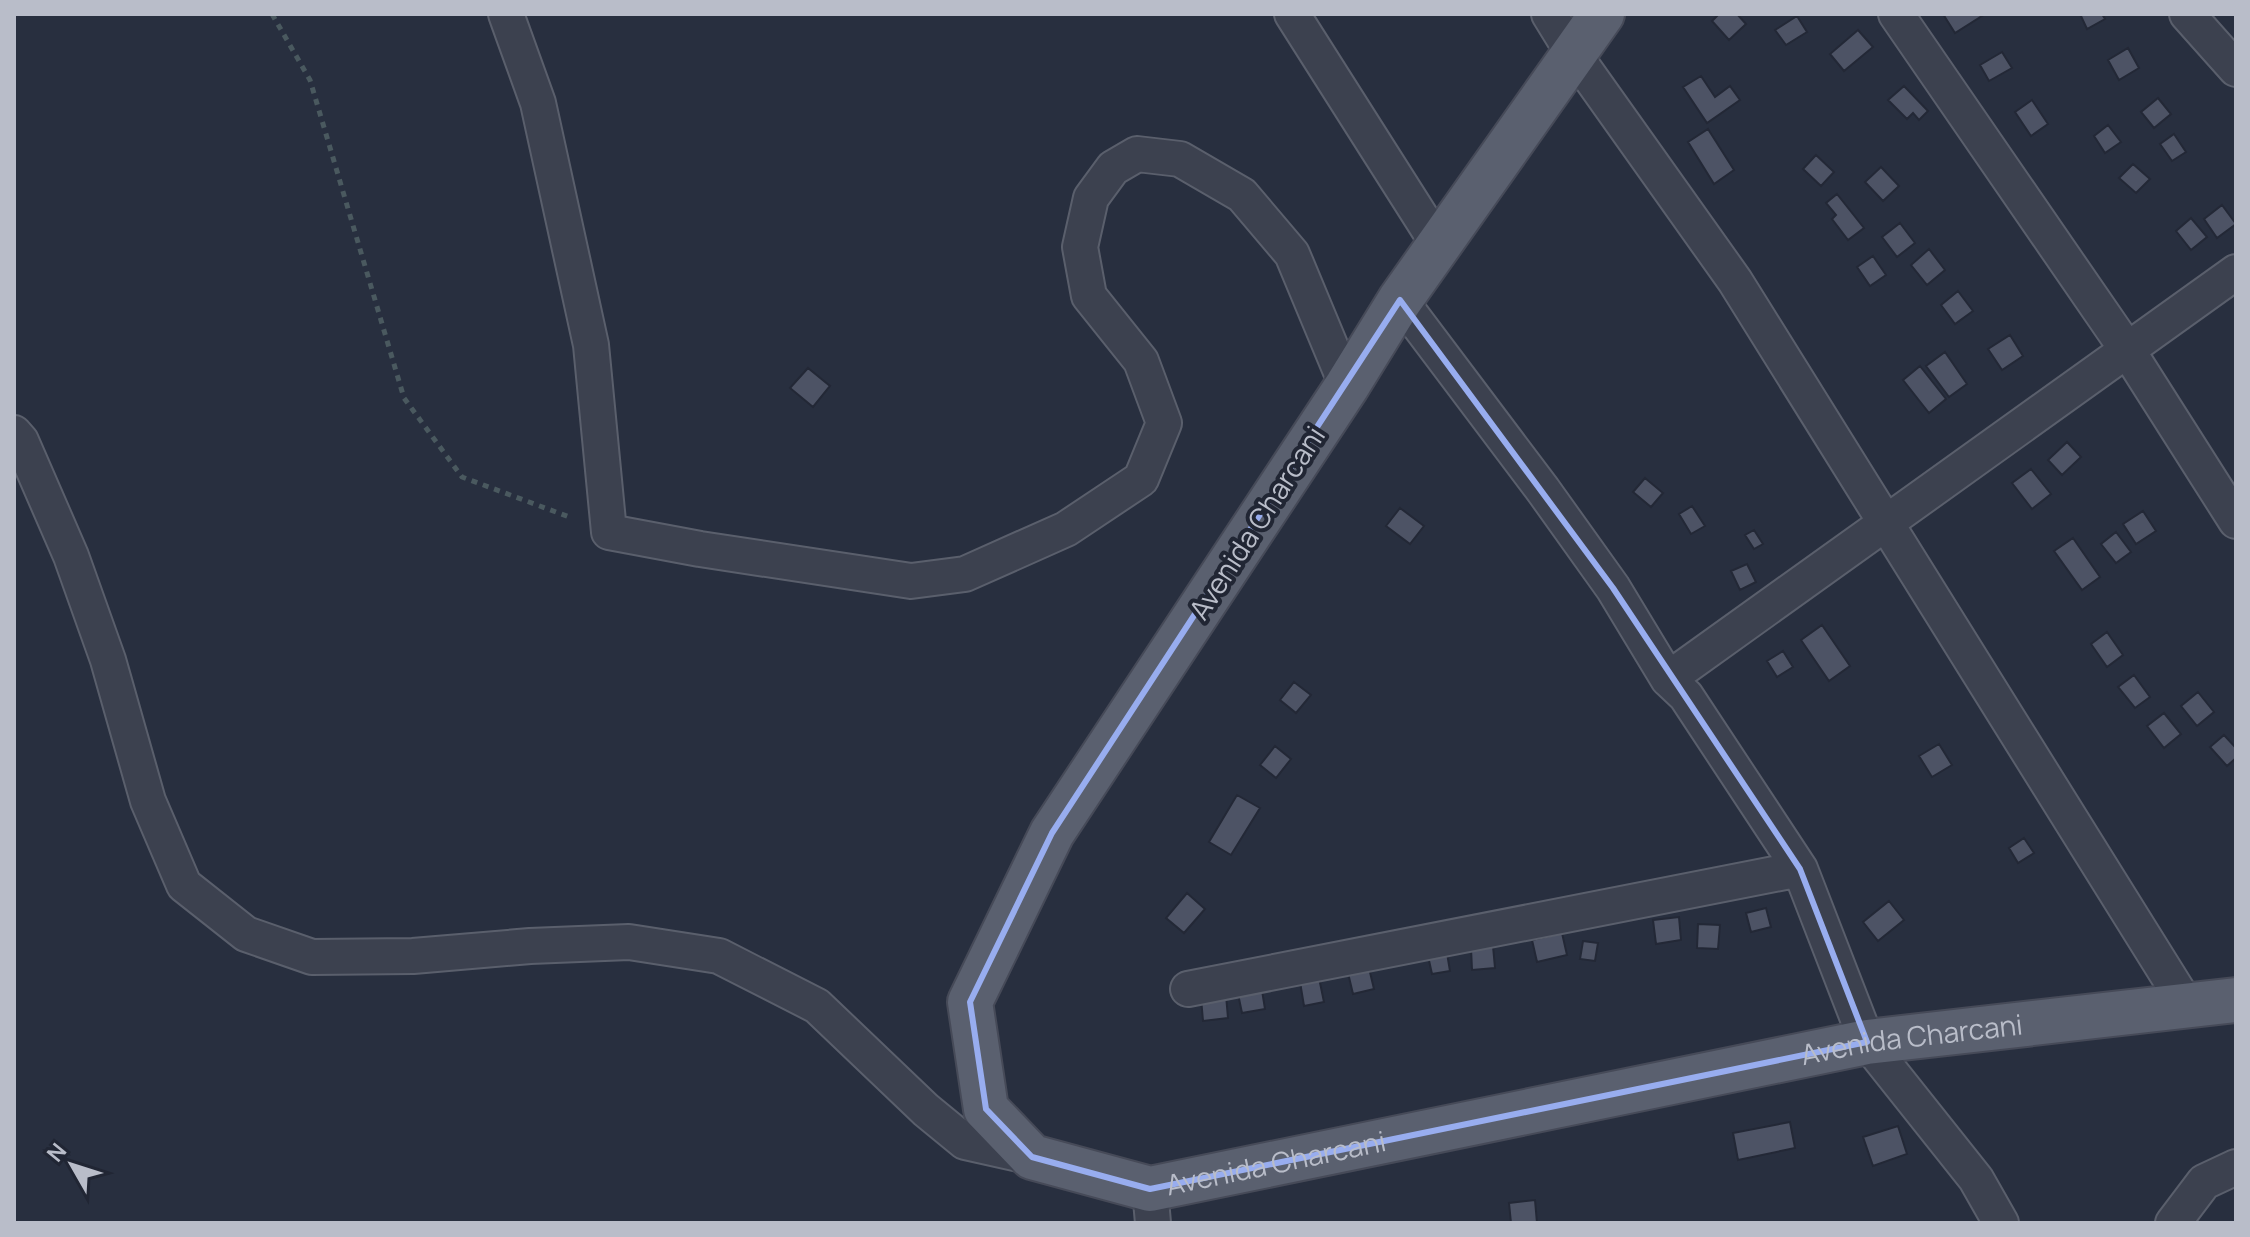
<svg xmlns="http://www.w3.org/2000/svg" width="2250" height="1237" viewBox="0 0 2250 1237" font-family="Manrope,sans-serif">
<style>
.building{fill:#4d5365;stroke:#232836;stroke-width:2}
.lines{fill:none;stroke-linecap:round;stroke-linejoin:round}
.minor-casing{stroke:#5a5f6c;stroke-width:38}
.major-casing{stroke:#464a58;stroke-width:48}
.path{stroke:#4a595f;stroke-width:5;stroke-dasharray:6 6;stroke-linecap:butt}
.minor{stroke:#3c414f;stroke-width:34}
.major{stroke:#5a606f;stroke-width:44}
.marked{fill:none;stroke:#98adef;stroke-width:6;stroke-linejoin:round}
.labels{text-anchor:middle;stroke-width:8;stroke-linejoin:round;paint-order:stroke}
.street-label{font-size:28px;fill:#b9bdc9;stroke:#212634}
</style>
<rect width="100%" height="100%" fill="#282f3f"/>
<path class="building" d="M1719,14H1737L1746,24L1729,40L1712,21Z
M1943,14H1985L1955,33Z
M2080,14H2102L2105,19L2087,29Z
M1797,16L1807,32L1786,45L1775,30Z
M1858,30L1873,47L1844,71L1830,54Z
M2128,48L2139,68L2119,80L2108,60Z
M2002,52L2012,68L1989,81L1980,65Z
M1701,76L1715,97L1730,86L1740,100L1707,123L1683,87Z
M1904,86L1928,111L1919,120L1913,113L1907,119L1888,100Z
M2158,98L2171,114L2154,128L2141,112Z
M2032,100L2048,124L2031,136L2015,112Z
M2108,125L2121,142L2105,153L2094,136Z
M1708,129L1734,170L1714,184L1688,142Z
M2174,134L2186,152L2172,161L2160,144Z
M1816,155L1834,172L1821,186L1803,169Z
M2133,164L2150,179L2136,193L2119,178Z
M1881,167L1899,186L1883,201L1865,182Z
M1837,194L1864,228L1848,240L1832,219L1836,215L1826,203Z
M2222,205L2236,224L2217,238L2204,219Z
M2191,218L2207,237L2191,250L2176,231Z
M1900,223L1915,243L1897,257L1882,237Z
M1929,249L1945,270L1927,285L1911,265Z
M1873,256L1886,275L1870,286L1857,267Z
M1958,291L1973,311L1955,324L1941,305Z
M2010,335L2023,356L2002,370L1988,349Z
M1945,352L1967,384L1949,397L1926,366Z
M1920,366L1946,399L1929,413L1903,380Z
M808,368L830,386L813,407L790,388Z
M2067,442L2081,457L2062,475L2048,460Z
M2031,469L2051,494L2032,509L2012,483Z
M1645,478L1663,493L1651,507L1633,492Z
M1692,506L1705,526L1691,534L1679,514Z
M1400,508L1424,526L1410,544L1386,526Z
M2143,511L2156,531L2136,544L2123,524Z
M1754,530L1763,544L1754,549L1745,535Z
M2116,532L2131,552L2116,563L2101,544Z
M2073,538L2100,577L2082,590L2054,551Z
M1747,564L1756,582L1740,590L1731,571Z
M1822,625L1850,666L1829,681L1801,640Z
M2107,632L2123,655L2107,667L2091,644Z
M1783,651L1793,667L1777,677L1767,661Z
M2134,675L2150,697L2135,708L2118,687Z
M1294,682L1311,695L1296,713L1280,700Z
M2198,692L2214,712L2197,726L2181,706Z
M2164,713L2181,734L2164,748L2147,726Z
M2224,735L2236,748V758L2227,766L2210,747Z
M1939,744L1952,765L1932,777L1919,756Z
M1275,746L1291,759L1276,778L1260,765Z
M1237,795L1260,808L1231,855L1209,842Z
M2024,838L2034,853L2018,863L2009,848Z
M1187,893L1205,909L1184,933L1166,918Z
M1889,901L1904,920L1878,941L1863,922Z
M1766,908L1771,927L1751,932L1746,913Z
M1679,917L1681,940L1656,944L1653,920Z
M1698,924L1720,925L1718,949L1697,948Z
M1562,933L1567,955L1537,962L1532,940Z
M1583,941L1598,943L1595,961L1580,959Z
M1493,946L1495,968L1472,970L1471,948Z
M1447,953L1450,971L1432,974L1428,956Z
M1369,968L1374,989L1353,994L1348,973Z
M1318,973L1324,1002L1304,1006L1299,976Z
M1261,984L1265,1009L1242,1013L1237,989Z
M1226,995L1228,1018L1203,1021L1201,998Z
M1790,1122L1795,1148L1738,1160L1733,1133Z
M1898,1126L1907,1154L1873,1166L1863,1137Z
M1535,1200L1537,1223H1511L1509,1203Z"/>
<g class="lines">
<defs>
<path id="minor" d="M506,14L538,103L591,345L609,532L700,549L911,581L965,574L1066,529L1141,479L1164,423L1141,361L1089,296L1080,247L1091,198L1113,168L1137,154L1180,159L1242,195L1292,254L1347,386
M1292,14L1438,244
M1549,14L1573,53L1735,281L2187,1006
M1896,14L2128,351L2236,521
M2187,14L2236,69
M1400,300L1543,490L1613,588L1668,679L1686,696L1800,869L1867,1042L1976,1179L2001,1223
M14,433L21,441L71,556L108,660L148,801L184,885L246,934L312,957L413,956L530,946L629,942L719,956L817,1006L926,1110L965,1142L1032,1157
M1668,679L2236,272
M1188,989L1800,869
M1150,1189L1153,1223
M2173,1223L2204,1182L2236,1167"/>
<g id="major">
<path id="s1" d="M1602,14L1400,300L1347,386L1052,833L970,1002L986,1109L1032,1157L1150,1189L1867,1042L2236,1000"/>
</g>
</defs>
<use href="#minor" class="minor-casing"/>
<use href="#major" class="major-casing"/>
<path class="path" d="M272,14L310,80L404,398L462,477L572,518"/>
<use href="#minor" class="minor"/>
<use href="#major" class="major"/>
</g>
<path class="marked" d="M1400,300L1613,588L1800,869L1867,1042L1150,1189L1032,1157L986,1109L970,1002L1052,833Z"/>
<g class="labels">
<g class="street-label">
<text transform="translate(1257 523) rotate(-57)" y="10">Avenida Charcani</text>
<text dy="10" stroke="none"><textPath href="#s1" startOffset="2248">Avenida Charcani</textPath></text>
<text dy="10" stroke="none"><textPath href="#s1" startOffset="1600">Avenida Charcani</textPath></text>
</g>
</g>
<rect width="2250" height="1237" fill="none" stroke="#b9bdc9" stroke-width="32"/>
<g transform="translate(72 1165) rotate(309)" stroke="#212634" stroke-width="6" paint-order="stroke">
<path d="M0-6L14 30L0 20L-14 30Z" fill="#b9bdc9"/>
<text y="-12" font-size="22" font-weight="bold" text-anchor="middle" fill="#b9bdc9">N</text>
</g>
</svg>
